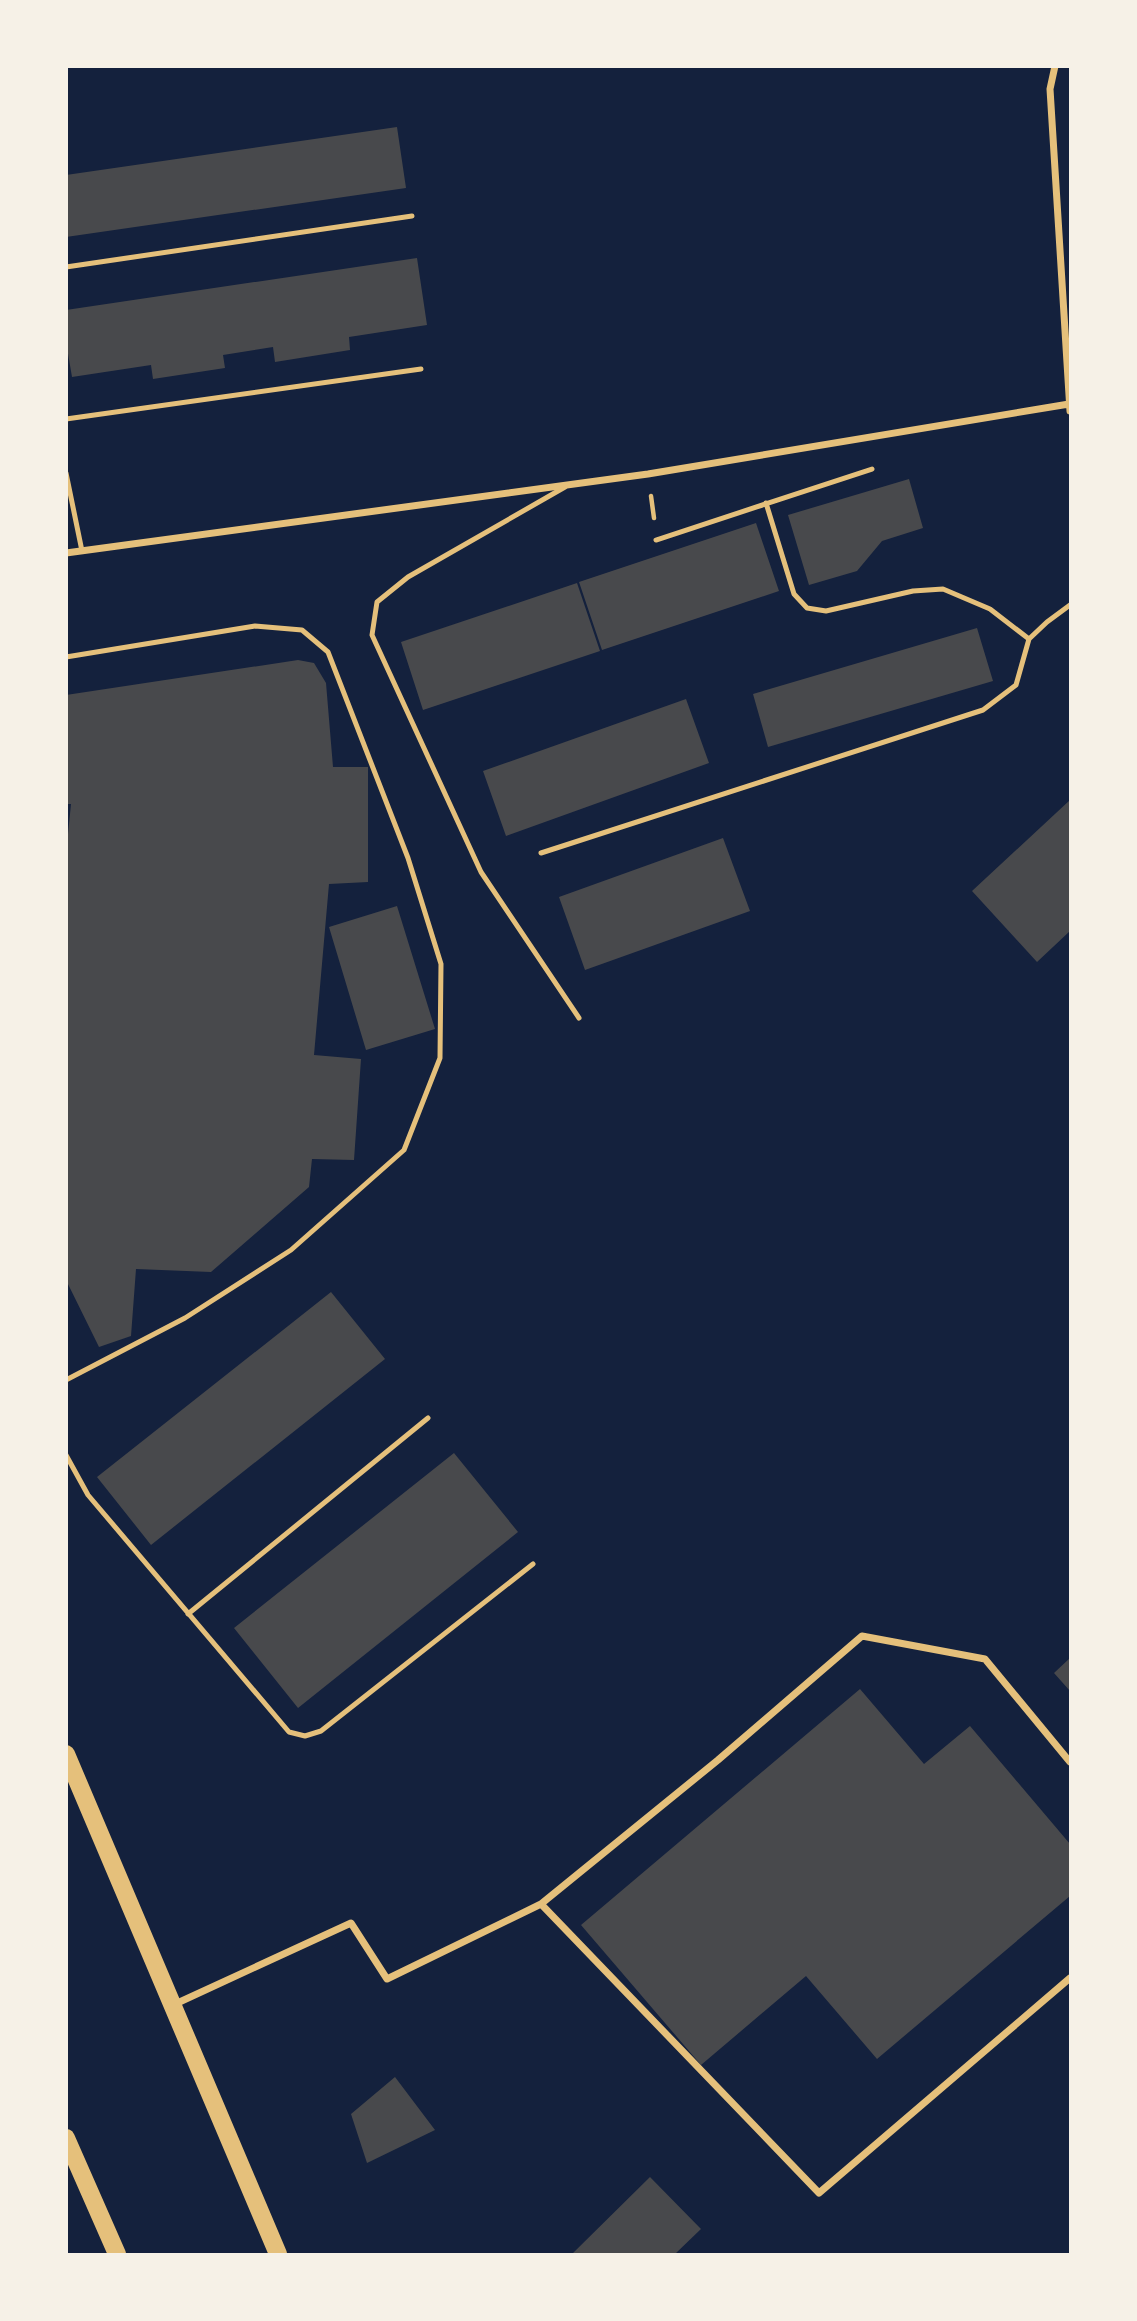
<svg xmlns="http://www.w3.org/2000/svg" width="1137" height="2321" viewBox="0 0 1137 2321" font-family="Montserrat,sans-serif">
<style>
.building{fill:#48494c}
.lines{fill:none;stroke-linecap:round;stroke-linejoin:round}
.path{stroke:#e5c07b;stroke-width:4.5}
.service{stroke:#e5c07b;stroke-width:5}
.minor{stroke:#e5c07b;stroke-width:7}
.primary{stroke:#e5c07b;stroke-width:18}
</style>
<rect width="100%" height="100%" fill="#14213d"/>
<path class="building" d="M397,127L406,188L66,237V175Z
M417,258L427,325L349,337L350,350L275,362L273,347L223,355L225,368L153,379L151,365L72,377L66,342V310Z
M909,479L923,528L882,541L857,571L809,585L788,515Z
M756,523L779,591L602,650L579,582Z
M577,583L600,651L423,710L401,642Z
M977,628L993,681L768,747L753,694Z
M298,660L314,663L326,683L333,767H368V882L329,884L314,1055L361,1059L354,1160L312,1159L309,1187L211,1272L136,1269L131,1336L99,1347L66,1280V854L71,804H66V695Z
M686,699L709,763L506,836L483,771Z
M1070,800V931L1037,962L972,891Z
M723,838L750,911L585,970L559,897Z
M397,906L435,1029L366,1050L329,927Z
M331,1292L385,1359L151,1545L97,1477Z
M454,1453L518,1532L298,1708L234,1628Z
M1070,1658V1691L1054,1673Z
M860,1689L924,1764L970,1726L1070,1844V1896L877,2059L806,1976L701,2065L581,1925Z
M395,2077L435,2130L367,2163L351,2114Z
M650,2177L701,2229L675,2254H572Z"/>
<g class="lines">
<path class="path" d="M651,496L654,518"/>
<path class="service" d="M66,267L412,216
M66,419L421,369
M66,473L82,551
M565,487L408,577L377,602L372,635L481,872L579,1018
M766,503L794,594L807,608L826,611L913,591L943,589L990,609L1029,639
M656,540L872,469
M66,657L255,626L302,630L328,652L408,858L441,964L440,1058L404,1150L291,1250L185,1318L66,1380
M541,853L983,710L1016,685L1029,639L1047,622L1070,605
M66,1455L88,1495L289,1732L305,1736L321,1731L533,1564
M188,1614L428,1418"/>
<path class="minor" d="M1055,66L1050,89L1070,411
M66,553L648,474L1069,404
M541,1904L718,1760L862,1636L985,1659L1070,1762
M173,2005L351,1923L387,1979L541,1904L819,2193L1070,1978"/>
<path class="primary" d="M66,1754L278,2254
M66,2138L117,2254"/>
</g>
<rect width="1137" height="2321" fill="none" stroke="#f6f1e7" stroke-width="136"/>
</svg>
